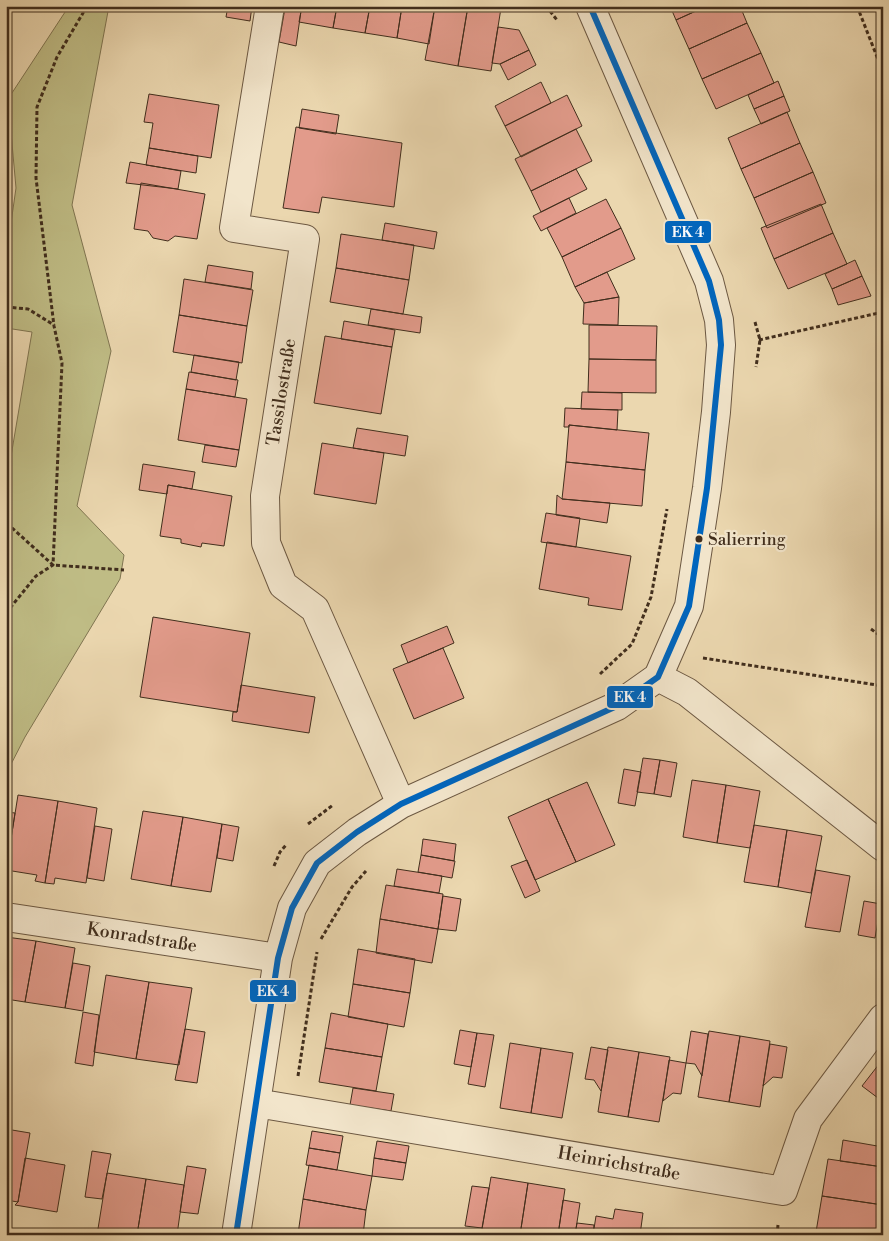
<svg xmlns="http://www.w3.org/2000/svg" width="889" height="1241" viewBox="0 0 889 1241" font-family="'Libre Bodoni',serif">
<style>
.green{fill:#bfbc85;stroke:#807551}
.building{fill:#e29b8b;stroke:#412e1d}
.lines{fill:none;stroke-linecap:round;stroke-linejoin:round}
.minor-casing{stroke:#6c5842;stroke-width:30}
.path{stroke:#412e1d;stroke-width:3;stroke-dasharray:4 2.5;stroke-linecap:butt}
.minor{stroke:#f2e5cb;stroke-width:28}
.bus-1-casing{stroke:#f2e5cb;stroke-width:10}
.bus-1{stroke:#0065bd;stroke-width:6}
.bus-dot{fill:#412e1d;stroke:#f2e5cb;stroke-width:2}
.labels{text-anchor:middle;stroke-width:4.5;stroke-linejoin:round;paint-order:stroke}
.bus-label{font-size:17px;fill:#412e1d;stroke:#f2e5cb;text-anchor:start}
.street-label{font-size:18px;fill:#412e1d;stroke:#f2e5cb}
.line-badge{stroke:#f2e5cb;stroke-width:2}
.badge-label{font-size:14px;text-anchor:middle;font-weight:bold;fill:#fff}
</style>
<rect width="100%" height="100%" fill="#ebd7af"/>
<filter id="stains"><feTurbulence type="fractalNoise" baseFrequency=".004" numOctaves="4"/><feColorMatrix values="0 0 0 0 .2 0 0 0 0 .09 0 0 0 0 .02 0 0 0 .5 -.17"/></filter>
<radialGradient id="worn" r=".72"><stop offset=".6" stop-color="#630" stop-opacity="0"/><stop offset="1" stop-color="#630" stop-opacity=".3"/></radialGradient>
<path class="green" d="M69,6H109L72,205L111,351L77,506L124,555L120,579L25,737L6,774V486L32,332L6,328V258L16,188L8,99Z"/>
<path class="building" d="M228,6H252L250,21L226,17Z
M285,6H302L301,11L285,8Z
M302,6H337L333,28L299,22Z
M337,6H370L365,33L333,28Z
M370,6H402L397,38L365,33Z
M402,6H435L429,44L397,38Z
M435,6H468L458,66L425,60Z
M468,6L501,8L491,71L458,66Z
M670,6H707L676,20Z
M707,6H740L747,23L689,49L676,20Z
M285,8L301,11L296,46L279,42Z
M747,23L761,53L702,79L689,49Z
M498,27L519,30L529,50L500,64L492,63Z
M529,50L536,65L508,80L500,64Z
M761,53L774,83L716,109L702,79Z
M778,81L784,96L754,109L748,95Z
M541,82L551,103L505,126L495,106Z
M149,94L219,105L211,158L149,148L153,123L144,122Z
M567,95L582,126L521,157L505,126Z
M784,96L790,111L761,124L754,109Z
M302,109L339,115L336,134L299,128Z
M787,112L800,143L741,169L728,138Z
M296,127L402,143L394,207L322,197L319,213L283,208Z
M576,129L592,161L531,191L515,159Z
M800,143L813,172L754,198L741,169Z
M149,148L198,156L196,173L146,165Z
M130,162L181,171L178,189L126,183Z
M576,169L587,189L541,212L531,191Z
M813,172L826,203L767,228L754,198Z
M141,183L205,194L197,239L175,236L168,241L153,238L148,231L134,229Z
M569,198L576,213L541,231L533,216Z
M606,199L621,228L562,257L547,228Z
M821,204L833,233L774,259L761,228Z
M385,223L437,232L434,249L382,240Z
M621,228L635,259L575,287L562,257Z
M833,233L847,264L788,289L774,259Z
M341,234L414,245L409,280L336,268Z
M855,260L862,276L832,289L825,274Z
M208,265L253,272L251,289L205,282Z
M336,268L409,280L403,314L330,302Z
M607,272L619,297L584,303L575,287Z
M862,276L871,296L838,305L832,289Z
M184,279L253,290L247,326L179,315Z
M619,297L618,325L583,324L584,303Z
M371,309L422,317L420,333L368,325Z
M179,315L247,326L242,363L173,352Z
M344,321L395,330L392,347L341,339Z
M589,325L657,326L656,360L589,359Z
M325,336L392,347L381,414L314,403Z
M194,355L239,362L236,380L191,372Z
M589,359L656,360V393L588,392Z
M189,372L238,380L235,397L186,389Z
M186,389L247,399L239,450L178,440Z
M582,392L622,393V410L581,409Z
M565,408L618,410L617,430L569,425V427H564Z
M569,425L649,433L645,470L566,462Z
M357,428L408,436L405,456L353,448Z
M322,443L384,453L376,504L314,494Z
M205,445L239,450L236,467L202,462Z
M566,462L645,470L642,506L562,499Z
M143,464L195,472L192,489L168,485L167,494L139,490Z
M168,485L232,496L224,546L202,543L201,547L181,543V539L160,536Z
M557,495L562,499L610,503L607,523L556,515Z
M546,513L580,518L576,547L541,542Z
M547,542L631,556L622,610L588,605L589,598L539,589Z
M153,617L250,633L237,712L140,697Z
M447,626L454,643L408,663L401,645Z
M443,648L464,698L414,719L393,669Z
M241,685L315,697L309,733L232,721L233,712H237Z
M643,758L660,760L654,794L637,792Z
M660,760L677,763L671,797L654,794Z
M624,769L641,772L635,806L618,803Z
M692,780L726,785L717,843L683,837Z
M587,782L615,845L576,862L548,799Z
M726,785L760,791L750,848L717,843Z
M18,795L58,801L45,883L35,881L37,875L6,870Z
M548,799L576,862L535,880L508,817Z
M58,801L97,808L86,883L55,878L54,884L45,883Z
M143,811L183,817L171,886L131,879Z
M6,812L15,813L7,865H6Z
M183,817L222,824L211,892L171,886Z
M222,824L239,827L233,861L217,858Z
M754,825L787,830L778,887L744,882Z
M95,826L112,829L104,881L87,878Z
M787,830L822,836L811,893L778,887Z
M423,839L456,844L454,861L421,855Z
M421,855L455,861L452,878L418,872Z
M527,860L540,891L525,898L511,866Z
M397,869L442,876L439,893L394,886Z
M816,870L850,876L840,932L805,927Z
M386,885L443,894L438,929L380,919Z
M443,896L461,899L456,931L438,929Z
M864,901L881,904L875,938L858,935Z
M380,919L438,929L432,963L376,953Z
M6,937L36,941L25,1002L6,999Z
M36,941L75,948L65,1008L25,1002Z
M358,949L415,959L410,993L353,984Z
M73,963L90,966L83,1011L65,1008Z
M106,975L149,982L136,1059L94,1052Z
M149,982L192,988L179,1065L136,1059Z
M353,984L410,993L404,1027L348,1017Z
M83,1012L99,1015L93,1066L75,1063Z
M331,1013L388,1024L382,1057L325,1048Z
M185,1029L205,1032L197,1083L175,1080Z
M460,1030L477,1033L471,1067L454,1064Z
M691,1031L708,1034L702,1076L695,1064L686,1063Z
M709,1031L740,1036L729,1102L698,1097Z
M477,1033L494,1035L485,1087L468,1084Z
M740,1036L770,1041L760,1107L729,1102Z
M510,1043L541,1048L531,1113L500,1108Z
M770,1044L787,1047L782,1078L773,1077L763,1086Z
M591,1047L608,1050L601,1091L594,1080L585,1079Z
M608,1047L639,1052L628,1117L598,1112Z
M325,1048L382,1057L376,1091L319,1082Z
M541,1048L573,1053L562,1118L531,1113Z
M639,1052L670,1057L659,1122L628,1117Z
M883,1059V1109L879,1106L878,1098L862,1086Z
M669,1060L686,1063L681,1094L673,1093L663,1101Z
M353,1088L394,1094L391,1111L350,1105Z
M6,1129L30,1133L18,1202L6,1200Z
M312,1131L343,1136L340,1153L309,1148Z
M843,1140L883,1147V1167L840,1161Z
M377,1141L409,1146L406,1163L374,1158Z
M309,1148L340,1153L337,1170L306,1165Z
M92,1151L111,1154L102,1199L85,1197Z
M25,1158L65,1165L57,1212L15,1205L18,1202Z
M374,1158L406,1163L403,1180L372,1176Z
M828,1159L883,1167V1205L822,1196Z
M309,1165L372,1176L366,1210L303,1199Z
M187,1166L206,1169L198,1214L180,1212Z
M107,1173L146,1179L137,1235H97Z
M491,1177L528,1183L520,1235H481Z
M146,1179L184,1185L177,1235H137Z
M528,1183L565,1189L558,1235H520Z
M472,1186L489,1188L482,1228L465,1226Z
M822,1196L883,1205L881,1235H828L816,1232Z
M303,1199L366,1210L363,1235L298,1234Z
M563,1200L580,1203L575,1235H558Z
M615,1209L643,1213L640,1235H593L596,1216L613,1219Z
M577,1223L594,1225L593,1235H575Z"/>
<g class="lines">
<defs>
<path id="minor" d="M270,6L234,228L305,239L265,496L266,543L283,585L315,609L401,804
M658,677L687,692L883,847
M6,917L278,958
M256,1103L783,1191L808,1119L883,1018
M236,1235L278,958L292,908L317,863L357,832L401,804L617,706L658,677L689,606L707,488L716,412L721,345L719,320L709,281L590,6"/>
</defs>
<use href="#minor" class="minor-casing"/>
<path class="path" d="M546,6L557,20
M857,6L883,72
M6,307L28,309L54,325
M755,322L760,340L756,367
M759,340L883,312
M6,525L11,527L53,565L124,570
M6,613L36,576L53,565L62,363L54,326L36,178L37,107L57,57L83,13L84,6
M871,629L883,638
M703,658L883,686
M600,674L632,644L651,597L667,509
M308,824L333,805
M274,866L280,852L286,845
M321,939L352,887L366,871
M298,1076L317,952
M777,1235L778,1225"/>
<use href="#minor" class="minor"/>
<defs>
<path id="bus-1" d="M236,1235L278,958L292,908L317,863L357,832L401,804L617,706L658,677L689,606L707,488L721,345L719,320L709,281L590,6"/>
</defs>
<use href="#bus-1" class="bus-1-casing"/>
<use href="#bus-1" class="bus-1"/>
</g>
<circle class="bus-dot" cx="699" cy="539" r="4.5"/>
<g class="labels">
<g class="bus-label">
<text x="708" y="545">Salierring</text>
</g>
<g class="street-label">
<text transform="translate(281 392) rotate(-81)" y="6">Tassilostraße</text>
<text transform="translate(142 937) rotate(9)" y="6">Konradstraße</text>
<text transform="translate(619 1163) rotate(10)" y="6">Heinrichstraße</text>
</g>
</g>
<g class="line-badge">
<rect x="664" y="220" width="48" height="24" rx="5" fill="#0065bd"/>
<rect x="606" y="685" width="48" height="24" rx="5" fill="#0065bd"/>
<rect x="249" y="979" width="48" height="24" rx="5" fill="#0065bd"/>
</g>
<g class="badge-label">
<text x="688" y="237">EK 4</text>
<text x="630" y="702">EK 4</text>
<text x="273" y="996">EK 4</text>
</g>
<rect width="889" height="1241" fill="none" stroke="#ebd7af" stroke-width="25"/>
<rect x="8" y="8" width="874" height="1226" fill="none" stroke="#412e1d" stroke-width="2.5"/>
<rect x="12" y="12" width="864" height="1216" fill="none" stroke="#412e1d"/>
<rect width="100%" height="100%" filter="url(#stains)"/>
<rect width="100%" height="100%" fill="url(#worn)"/>
</svg>
